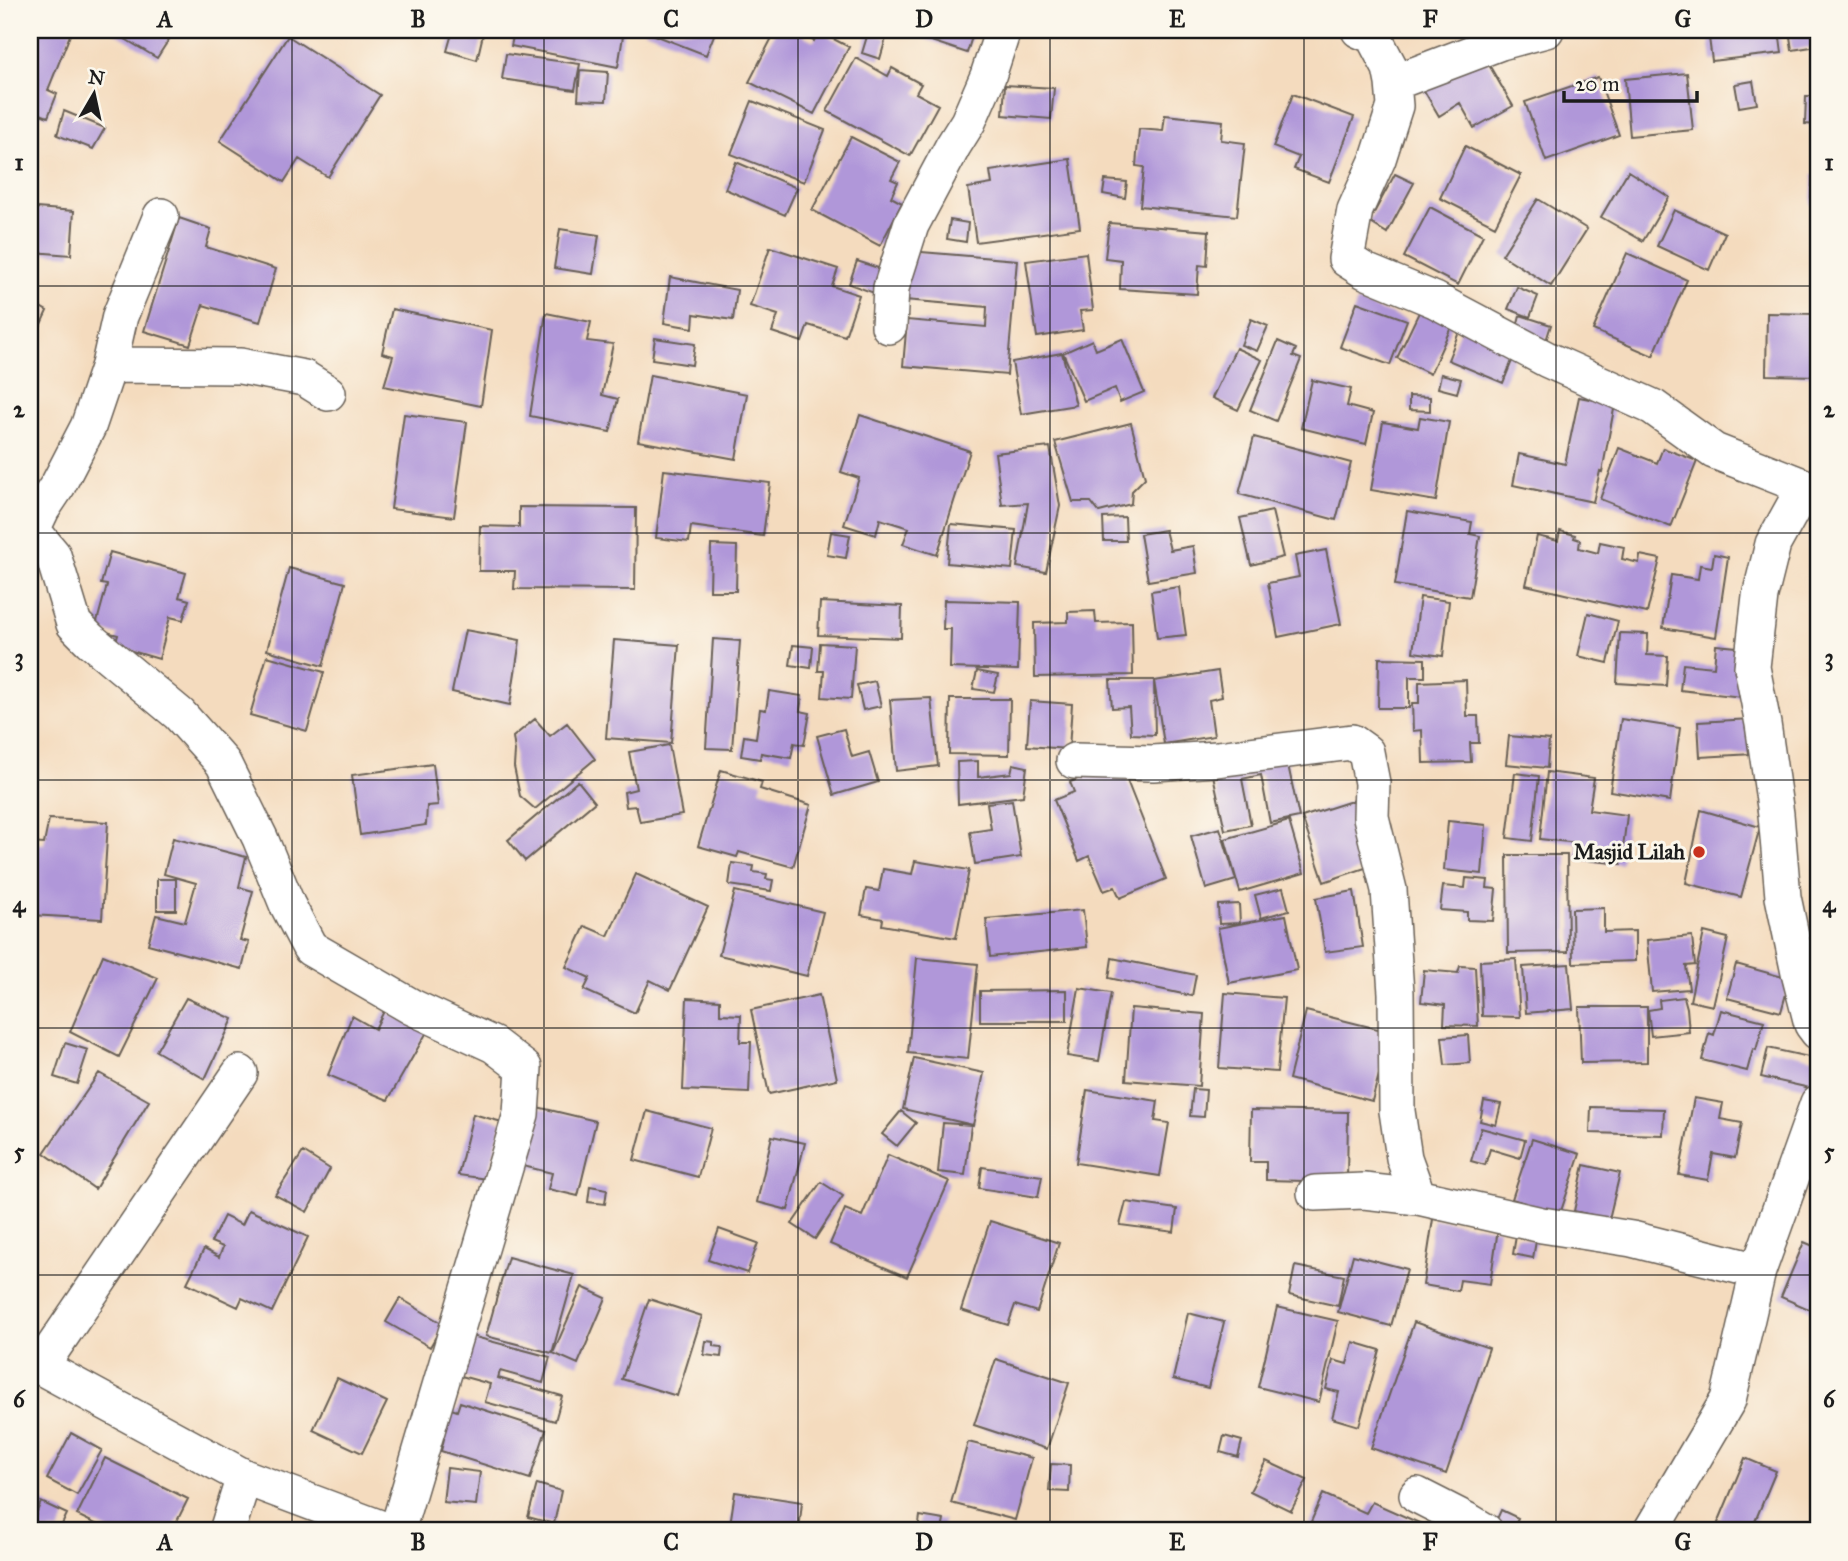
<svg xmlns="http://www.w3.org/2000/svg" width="1848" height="1561" viewBox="0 0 1848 1561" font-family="'IM FELL Great Primer',serif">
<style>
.building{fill:#b097d9}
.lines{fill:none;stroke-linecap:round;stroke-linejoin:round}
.street-casing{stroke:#685f55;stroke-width:38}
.street{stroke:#fff;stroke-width:35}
.grid{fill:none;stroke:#1c1c1c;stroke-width:2;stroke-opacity:0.55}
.poi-dot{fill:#c8321e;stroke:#fbf7ec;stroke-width:2.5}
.labels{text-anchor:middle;stroke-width:6;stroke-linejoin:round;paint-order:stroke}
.poi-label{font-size:21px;font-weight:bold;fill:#1c1c1c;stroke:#fbf7ec;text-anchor:end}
.neatline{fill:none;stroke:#1c1c1c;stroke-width:2.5}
.grid-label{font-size:23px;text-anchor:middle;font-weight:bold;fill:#1c1c1c}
</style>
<rect width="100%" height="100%" fill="#fbf7ec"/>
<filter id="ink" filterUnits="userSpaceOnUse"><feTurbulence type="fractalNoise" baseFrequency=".0143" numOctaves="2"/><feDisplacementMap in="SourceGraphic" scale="14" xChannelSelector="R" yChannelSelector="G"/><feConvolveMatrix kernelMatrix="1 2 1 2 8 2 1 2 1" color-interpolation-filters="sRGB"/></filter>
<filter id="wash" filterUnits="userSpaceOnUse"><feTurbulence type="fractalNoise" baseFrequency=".00686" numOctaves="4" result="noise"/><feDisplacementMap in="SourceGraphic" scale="28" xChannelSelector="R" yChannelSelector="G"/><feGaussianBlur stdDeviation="1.57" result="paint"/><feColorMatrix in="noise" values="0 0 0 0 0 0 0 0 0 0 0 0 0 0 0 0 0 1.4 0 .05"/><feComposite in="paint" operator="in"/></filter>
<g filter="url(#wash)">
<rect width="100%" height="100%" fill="#f4dbbe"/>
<g id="blocks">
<path class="building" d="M30,30H72L48,90L57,94L48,117L30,110Z
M110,30H175L157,58Z
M453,30H484L477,60L447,51Z
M509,30H624L618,67L511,46L514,32Z
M642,30H716L706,55Z
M776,30H792L814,41L818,31L849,47L814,114L749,82Z
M898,30H974L967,53Z
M1708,30H1779L1782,53L1712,61Z
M1789,30H1818V46L1792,50Z
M868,33L886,38L880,59L862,53Z
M288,36L380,95L328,177L299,159L284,182L220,141Z
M1482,53L1513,106L1474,128L1460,103L1439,116L1422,87Z
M506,54L580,64L575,90L502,79Z
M856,58L888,76L892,68L921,84L916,93L938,105L910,156L827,111Z
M580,70L608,72L606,101L578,100Z
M1687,73L1693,130L1630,136L1625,79Z
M1598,77L1619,135L1546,161L1525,102Z
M1753,81L1757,104L1739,107L1735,84Z
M1005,85L1054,88L1051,119L1003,115Z
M1293,94L1354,117L1329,182L1294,169L1299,157L1273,147Z
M1806,96H1818V125L1805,124Z
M752,101L825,130L804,182L731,154Z
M64,111L105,128L93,149L57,135Z
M1165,115L1223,121L1221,140L1245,143L1237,216L1140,206L1144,167L1136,166L1139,129L1163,131Z
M851,137L900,162L891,179L898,182L891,197L902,203L880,246L812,210Z
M1465,146L1521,175L1495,226L1440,198Z
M1070,159L1080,228L976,242L968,188L992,184L990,171Z
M736,162L797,188L785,215L725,189Z
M1628,171L1669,197L1643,241L1601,217Z
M1395,174L1414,183L1387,233L1369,222Z
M1813,174L1818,175V206L1811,205Z
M1105,180L1127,182L1125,198L1103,194Z
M1538,199L1587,229L1551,286L1502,255Z
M1430,207L1483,235L1458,285L1404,257Z
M36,208L74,211L71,255L33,252Z
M1674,210L1725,233L1709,270L1657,246Z
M179,218L211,229L206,247L276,269L260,322L203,305L190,345L144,331Z
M950,220L968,223L966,242L947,239Z
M1109,223L1209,231L1207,266L1199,265L1197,294L1120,289L1121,260L1105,258Z
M560,229L599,235L593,274L554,268Z
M770,247L838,269L832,286L859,295L845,336L808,325L802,342L772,332L778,315L750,306Z
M909,251L1017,260L1007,375L903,366L907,320L986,327L987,307L905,300Z
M1086,253L1093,310L1080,311L1083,330L1037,337L1026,261Z
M1627,253L1687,280L1653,356L1593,330Z
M857,261L881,269L874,293L849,284Z
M670,277L737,290L733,320L694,314L693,328L664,323Z
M1517,287L1538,296L1530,317L1508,309Z
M30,301L47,311L30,348Z
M1357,302L1407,320L1390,365L1340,347Z
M1421,308L1453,323L1430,374L1397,358Z
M392,309L492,330L481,406L384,386L393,356L382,353Z
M546,313L591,322L587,341L613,344L602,395L618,399L610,432L530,416Z
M1767,313L1818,314V376L1766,375Z
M1520,315L1551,325L1544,347L1516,331Z
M1251,319L1268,326L1257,351L1241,345Z
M1461,327L1516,351L1503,383L1448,360Z
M655,338L695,344L692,365L652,359Z
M1122,339L1144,392L1120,402L1115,388L1084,401L1063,353L1092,340L1096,350Z
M1278,341L1296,349L1293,356L1301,359L1276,421L1250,410Z
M1236,348L1262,360L1238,410L1212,398Z
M1062,353L1076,405L1021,414L1012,362Z
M1441,374L1461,379L1457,393L1438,388Z
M650,375L747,394L736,459L638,441Z
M1312,380L1351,389L1347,406L1373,413L1366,444L1301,428Z
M1409,396L1430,397V411L1409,410Z
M1579,397L1615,404L1602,472L1600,471L1593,502L1513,485L1519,454L1565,464Z
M404,414L467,422L454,517L391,509Z
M860,415L970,451L937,555L903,544L909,528L880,519L876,535L844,525L859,478L841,472Z
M1420,417L1449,422L1436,501L1371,490L1383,422L1418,428Z
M1131,423L1145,478L1132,491L1131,504L1099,512L1091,502H1073L1055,442Z
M1254,437L1351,463L1336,520L1239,494Z
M1050,447L1060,506L1046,572L1017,567L1028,503L1002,505L995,453Z
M1619,448L1657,463L1663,448L1697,461L1671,527L1600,499Z
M664,470L770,483L763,536L691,526L689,542L656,538Z
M519,507L636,508L635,590L514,589L515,571H479L480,526L519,527Z
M1272,511L1283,557L1251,565L1240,518Z
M1407,511L1472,522L1470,534L1480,536L1470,597L1395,585Z
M1125,517L1126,541H1104L1103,518Z
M951,524L1016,530L1012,569L947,563Z
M1165,530L1170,550L1193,546L1197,573L1148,581L1140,534Z
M1560,531L1575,535L1574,538L1580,540L1579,548L1598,553L1600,542L1624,547L1622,559L1639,563L1640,555L1660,559L1647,613L1526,585L1537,536L1558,541Z
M831,532L850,535L846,558L827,555Z
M711,545L737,546L736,591H710Z
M1326,550L1341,624L1278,637L1268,583L1299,577L1295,556Z
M110,552L186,573L179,597L189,600L183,620L170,617L159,659L115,646L118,635L95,629L107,585L101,584Z
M1714,554L1728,557L1716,637L1663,628L1671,575L1698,579L1700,565L1712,567Z
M289,568L345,583L323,666L267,650Z
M1179,587L1186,635L1157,638L1151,591Z
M1420,597L1449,601L1443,656L1413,652Z
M944,600L1020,602L1018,670L950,668L951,629H943Z
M820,602L902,606L901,638L818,635Z
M1095,611L1096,623L1132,622L1133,675L1035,677L1034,623L1068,622V612Z
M1588,613L1618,621L1608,663L1578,656Z
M465,630L520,640L510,705L452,692Z
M1620,633L1648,634L1647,655L1668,656L1666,686L1617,683Z
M713,639L740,641L732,749L706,748Z
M614,640L679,645L671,743L606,738Z
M820,643L855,645L851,699L822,697L824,671H818Z
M793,645L813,647L811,668L790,665Z
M1716,645L1747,648L1742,697L1680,690L1683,664L1714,667Z
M267,656L324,672L307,731L250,715Z
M1379,658L1425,659V677H1409V708H1378Z
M977,671L998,675L994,692L973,689Z
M1218,671L1222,697L1209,700L1214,736L1164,744L1154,681Z
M1110,680H1154L1155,735L1131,734L1129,707L1112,708Z
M1466,680L1467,716H1478L1479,743H1470L1471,762L1423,763L1422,730L1413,731L1412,703H1419V682Z
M875,681L881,706L863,710L857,685Z
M769,691L802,696L800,711L810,713L804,745L794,743L791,758L761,753L760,759L741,756L744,736L756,738L760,709L766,710Z
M931,698L938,766L896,771L890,700Z
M950,699H1010L1009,755L949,754Z
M1030,701L1072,704L1069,749L1027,746Z
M535,719L550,736L567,723L595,759L535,809L520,796L514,767L515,751L513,737Z
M1621,719L1680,728L1670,801L1610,791Z
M1751,719L1753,754L1700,757L1698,722Z
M844,729L852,757L869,752L878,782L834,795L817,736Z
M1509,736L1549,740L1547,768L1506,764Z
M669,745L682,815L640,822L636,806L626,807L624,792L636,789L629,752Z
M1287,760L1299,817L1270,823L1261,775L1242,779L1251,825L1225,830L1213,775Z
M978,761V777L1011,773L1013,764L1027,767L1023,796L958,804L957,762Z
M1120,763L1166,879L1120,898L1115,887L1104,891L1089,856L1079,861L1054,800L1074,792L1070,782Z
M433,764L438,805L427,806L426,825L360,835L352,775Z
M721,770L762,782L760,789L811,805L793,867L739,852L737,857L698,846Z
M1547,772L1594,778L1589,810L1627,815L1621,864L1576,859L1578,843L1540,839Z
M1515,773L1539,776L1532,841L1507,838Z
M578,781L595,802L525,861L508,840Z
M1358,799L1380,863L1324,882L1302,817Z
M1012,800L1021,857L975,864L970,832L991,829L987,803Z
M1701,810L1760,827L1741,897L1686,883Z
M49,819L108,822L102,919L30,915V843L44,844Z
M1289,821L1304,873L1240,892L1225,839Z
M1448,821L1486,825L1482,874L1444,870Z
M1220,828L1236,880L1206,889L1191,836Z
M173,838L246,857L239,887L253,891L240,940L249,942L242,969L148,944L156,915L185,922L196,883L164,874Z
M1507,855H1567L1568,952L1508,953Z
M915,861L969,870L956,938L882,925L883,919L861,915L866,889L879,891L883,869L912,874Z
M732,863L754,866L753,872L767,874L766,879L773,880L771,891L729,885Z
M636,874L708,907L670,990L650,980L635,1013L584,990L590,978L566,967L585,926L608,936Z
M1466,878L1488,880L1487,888L1496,889L1493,921L1467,920V912L1440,910L1443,886L1465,888Z
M157,879H176V910H157Z
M1283,888L1289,910L1261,918L1255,895Z
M735,891L823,912L807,976L719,955Z
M1354,891L1363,947L1325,952L1316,898Z
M1239,904L1240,923L1219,924L1218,905Z
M1604,908V932L1635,931V961L1573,963L1572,909Z
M1083,910L1087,947L990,957L986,919Z
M1286,915L1297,970L1229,983L1218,928Z
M1704,932L1728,938L1713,1006L1690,1001Z
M1692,936L1695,965L1686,966L1689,989L1652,992L1647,940Z
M103,955L158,978L119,1057L70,1032Z
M917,958L978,964L968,1059L908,1053Z
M1112,958L1196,975L1192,996L1109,978Z
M1516,959L1520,1017L1482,1016L1480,961Z
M1569,964L1573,1009L1526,1013L1523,967Z
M1736,964L1790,979L1781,1012L1727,998Z
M1460,966L1475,967L1478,1026L1444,1025L1445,1005L1421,1002L1424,970L1458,973Z
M1079,988L1111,993L1099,1061L1067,1056Z
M1067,990V1021H980V991Z
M1225,993L1284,998L1277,1072L1219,1068Z
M819,995L837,1079L769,1094L751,1010Z
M1684,997L1687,1008L1689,1032L1651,1036L1648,1010L1660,1008L1659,1000Z
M186,998L233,1019L205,1079L156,1051Z
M687,998L720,1000V1014L741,1015L740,1042H751L749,1093L683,1090Z
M1579,1007H1647V1062L1581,1063Z
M1131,1008L1204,1014L1199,1086L1126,1080Z
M1721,1010L1764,1021L1756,1050L1753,1049L1747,1071L1702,1060L1709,1033L1714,1035Z
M384,1011L427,1032L388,1100L328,1075L352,1016L375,1029Z
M1306,1011L1390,1032L1372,1101L1289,1079Z
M1468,1035L1470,1063L1445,1065L1442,1037Z
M65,1043L88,1050L77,1084L54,1077Z
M1768,1048L1818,1059L1814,1089L1761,1077Z
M914,1058L984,1073L973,1125L903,1109Z
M99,1073L149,1101L95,1189L44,1153Z
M1193,1089L1206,1090L1204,1117L1190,1116Z
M1087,1090L1158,1101L1155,1121L1169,1123L1160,1176L1076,1163Z
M1694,1098L1723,1103L1720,1119L1742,1123L1735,1158L1713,1154L1708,1180L1679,1175Z
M1484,1101L1501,1104L1496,1125L1480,1121Z
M533,1106L596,1121L578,1196L548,1189L552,1173L519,1165Z
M1591,1107L1664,1109L1663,1135L1590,1133Z
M1251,1110L1348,1112L1347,1182L1266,1180V1162H1250Z
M647,1111L711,1128L698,1177L634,1160Z
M901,1111L916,1123L897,1146L882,1134Z
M473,1114L502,1122L487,1179L458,1175Z
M943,1123L971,1125L965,1175L938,1172Z
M1481,1128L1525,1140L1520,1158L1490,1149L1485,1165L1471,1161Z
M772,1136L805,1143L788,1210L757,1202Z
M1532,1139L1580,1154L1560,1214L1512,1199Z
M303,1152L330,1169L307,1212L275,1195Z
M888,1155L949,1181L907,1277L830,1244L845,1209L862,1216Z
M1584,1165L1620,1173L1609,1219L1574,1211Z
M982,1167L1042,1176L1038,1197L979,1188Z
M821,1182L843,1196L815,1239L792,1224Z
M590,1186L607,1189L605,1204L588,1202Z
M1126,1202L1177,1209L1174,1232L1120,1225Z
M249,1210L308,1237L272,1312L242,1298L238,1307L187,1283L204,1249L219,1257L223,1247L211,1242L224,1216L242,1225Z
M1433,1219L1498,1229L1490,1284L1460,1280L1458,1291L1423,1285Z
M990,1221L1059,1243L1037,1312L1015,1305L1008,1325L961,1310Z
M719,1229L758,1243L747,1273L708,1260Z
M1516,1236L1536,1241L1533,1258L1513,1254Z
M1804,1242L1818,1248V1313L1781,1297Z
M1353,1255L1407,1269L1391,1326L1338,1312Z
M508,1257L574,1275L552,1353L486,1336Z
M1295,1266L1344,1276L1338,1306L1289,1295Z
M582,1287L606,1298L578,1364L553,1353Z
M400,1298L443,1324L430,1347L386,1322Z
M649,1299L702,1316L677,1396L622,1379Z
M1277,1307L1338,1321L1319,1402L1258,1387Z
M1188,1313L1224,1322L1208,1388L1173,1379Z
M1414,1322L1489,1348L1446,1474L1371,1448Z
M464,1334L550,1357L543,1383L500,1371L498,1378L562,1396L555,1421L485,1402L490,1384L454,1374Z
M706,1341L714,1342V1346L722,1347L721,1357L704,1355Z
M1353,1342L1380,1350L1359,1426L1332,1418L1339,1392L1326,1389L1333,1360L1347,1364Z
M996,1359L1069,1383L1047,1449L974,1425Z
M337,1378L387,1402L362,1453L313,1430Z
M460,1402L546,1430L530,1479L441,1451L444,1439L431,1435L440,1405L457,1411Z
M71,1433L102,1450L77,1495L47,1479Z
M1224,1436L1242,1441L1238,1457L1220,1452Z
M968,1442L1032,1458L1015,1520L951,1503Z
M105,1458L188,1499L172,1531H110L77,1515Z
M1745,1458L1776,1471L1751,1531H1738L1718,1523Z
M1266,1461L1307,1480L1291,1511L1250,1491Z
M1051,1464L1070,1465L1069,1492L1049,1491Z
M447,1468L480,1472L476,1505L443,1502Z
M537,1484L561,1491L554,1524L528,1517Z
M735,1492L802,1502L799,1531H729Z
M1323,1494L1366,1513L1372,1502L1426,1526L1423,1531H1307Z
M41,1502L67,1514L59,1531H30V1528Z
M1501,1510L1518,1518L1512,1531H1499L1493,1528Z
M920,1516L944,1520L942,1531H918Z"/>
</g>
</g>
<g filter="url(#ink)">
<use href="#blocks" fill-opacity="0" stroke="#685f55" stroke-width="2"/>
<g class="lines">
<defs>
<path id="street" d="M1359,30L1373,36L1390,68L1393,83L1395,106L1378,159L1355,210L1346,259L1365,271L1435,300L1548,360L1653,407L1714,451L1818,492
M1393,83L1501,42L1546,30
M161,216L120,316L109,365L88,427L58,485L42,509L32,530L53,555L74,624L90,640L179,714L223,763L260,838L287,904L310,948L412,1007L494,1045L524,1068L521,1114L397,1531
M889,326L891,288L911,225L953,146L968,122L988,76L1003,30
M109,365L240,366L304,378L328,393
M1804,488L1773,544L1760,596L1752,667L1763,724L1776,814L1783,897L1799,973L1812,1024L1818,1032
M1074,761L1153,763L1217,759L1352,742L1366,752L1372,783L1371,817L1389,890L1396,993L1397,1111L1404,1158L1418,1197
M1315,1193L1364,1191L1418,1197L1542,1225L1632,1239L1758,1271
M30,1361L244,1477L388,1531
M40,1367L240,1073
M1417,1495L1470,1522L1485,1531
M227,1531L244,1477
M1651,1531L1728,1400L1758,1271L1818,1103"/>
</defs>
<use href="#street" class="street-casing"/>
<use href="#street" class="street"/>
</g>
</g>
<path class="grid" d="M292,30V1531M544,30V1531M798,30V1531M1050,30V1531M1304,30V1531M1556,30V1531M30,286H1818M30,533H1818M30,780H1818M30,1028H1818M30,1275H1818"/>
<circle class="poi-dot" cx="1699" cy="852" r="7"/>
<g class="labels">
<g class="poi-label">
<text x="1685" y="859">Masjid Lilah</text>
</g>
</g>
<rect width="1848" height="1561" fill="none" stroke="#fbf7ec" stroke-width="77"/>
<g transform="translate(94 94) rotate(9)" stroke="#fbf7ec" stroke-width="5" paint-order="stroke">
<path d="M0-5L12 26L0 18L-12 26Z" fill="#1c1c1c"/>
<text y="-10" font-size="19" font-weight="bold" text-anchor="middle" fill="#1c1c1c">N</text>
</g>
<path d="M1564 91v10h133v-10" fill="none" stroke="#1c1c1c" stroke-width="3.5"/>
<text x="1575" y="91" font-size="21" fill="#1c1c1c" stroke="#fbf7ec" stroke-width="5" paint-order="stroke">20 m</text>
<rect x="38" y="38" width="1772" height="1484" class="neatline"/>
<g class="grid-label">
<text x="165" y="27">A</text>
<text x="418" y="27">B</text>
<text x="671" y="27">C</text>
<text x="924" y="27">D</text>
<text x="1177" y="27">E</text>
<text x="1430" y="27">F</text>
<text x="1683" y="27">G</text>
<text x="19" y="170">1</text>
<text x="1829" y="170">1</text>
<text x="19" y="417">2</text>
<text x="1829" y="417">2</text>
<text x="19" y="665">3</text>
<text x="1829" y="665">3</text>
<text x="19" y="912">4</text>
<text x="1829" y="912">4</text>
<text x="19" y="1159">5</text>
<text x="1829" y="1159">5</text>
<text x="19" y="1407">6</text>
<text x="1829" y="1407">6</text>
<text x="165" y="1550">A</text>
<text x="418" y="1550">B</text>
<text x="671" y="1550">C</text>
<text x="924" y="1550">D</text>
<text x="1177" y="1550">E</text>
<text x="1430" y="1550">F</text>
<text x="1683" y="1550">G</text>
</g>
</svg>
